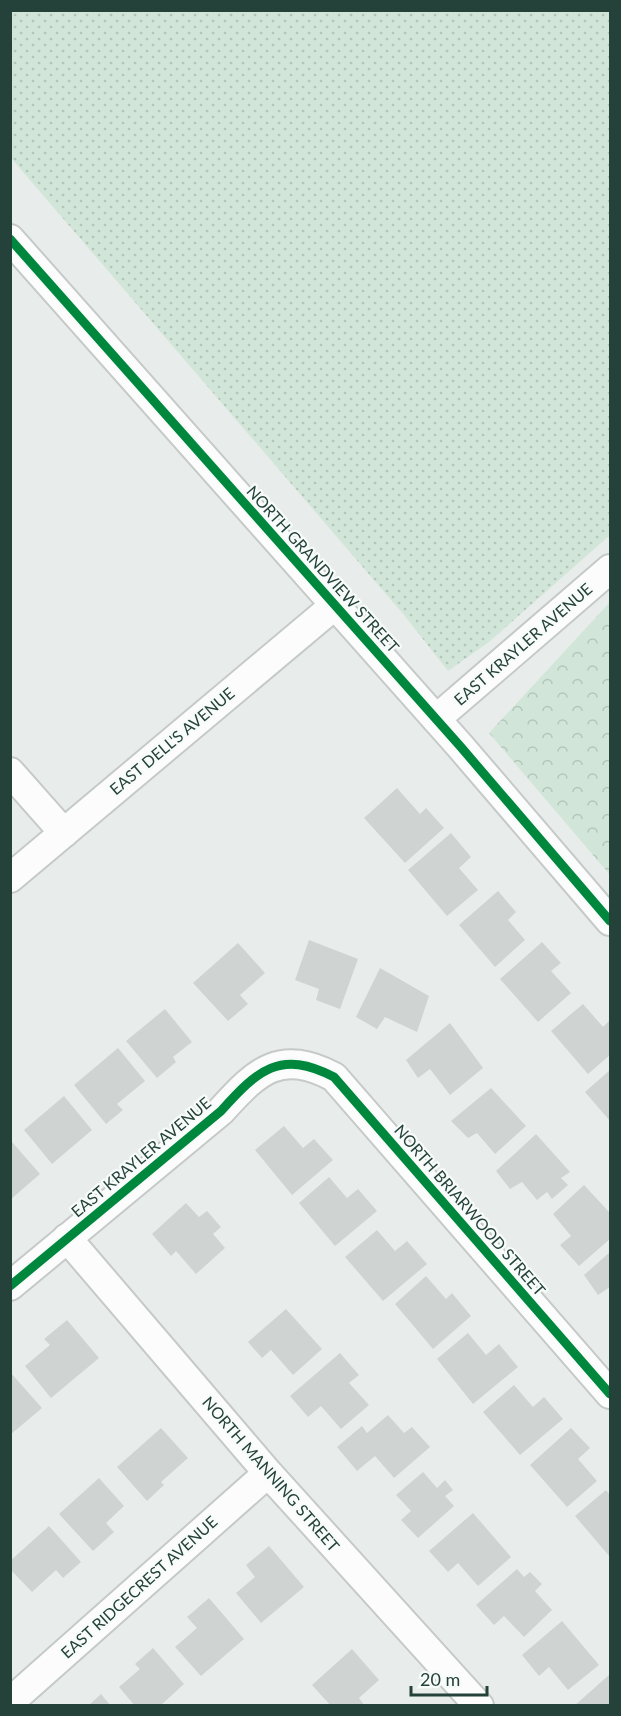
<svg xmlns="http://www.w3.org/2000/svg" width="621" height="1716" viewBox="0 0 621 1716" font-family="Lato,sans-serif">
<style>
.grass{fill:url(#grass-dots)}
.forest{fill:url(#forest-crowns)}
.building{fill:#cfd4d2}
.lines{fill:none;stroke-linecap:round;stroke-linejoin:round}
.minor-casing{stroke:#c5cac8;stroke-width:32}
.minor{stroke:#fcfcfc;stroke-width:28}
.cycleway-casing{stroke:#f7fbf9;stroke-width:13}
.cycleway{stroke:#00873e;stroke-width:9}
.labels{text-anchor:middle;stroke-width:4.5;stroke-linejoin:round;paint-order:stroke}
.street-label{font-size:16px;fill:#24423a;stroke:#f7fbf9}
</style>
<defs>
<pattern id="grass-dots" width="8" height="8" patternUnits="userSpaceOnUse" patternTransform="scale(1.5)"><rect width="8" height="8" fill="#d1e6d8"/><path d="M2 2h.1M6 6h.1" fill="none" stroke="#b3c6ba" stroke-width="1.8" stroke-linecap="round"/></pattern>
<pattern id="forest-crowns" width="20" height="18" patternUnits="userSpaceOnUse" patternTransform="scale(1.5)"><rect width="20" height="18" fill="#d1e6d8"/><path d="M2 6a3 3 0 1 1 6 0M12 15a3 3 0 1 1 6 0" fill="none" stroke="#b3c6ba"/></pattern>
</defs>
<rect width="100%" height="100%" fill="#e8edeb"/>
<path class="grass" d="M10,11H610V535L489,642L448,671L404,615L11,158Z"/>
<path class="forest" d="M610,602V875L489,733Z"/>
<path class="building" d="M397,788L420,814L426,808L444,828L405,863L364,818Z
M451,833L471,857L459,868L478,890L447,916L408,870Z
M498,891L516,912L508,920L525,940L495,967L459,925Z
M309,940L358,959L340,1009L316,1000L319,989L295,980Z
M542,942L561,963L551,971L571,993L538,1022L500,979Z
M238,943L265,973L240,995L248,1004L228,1021L193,983Z
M380,968L429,996L417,1032L385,1017L377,1029L356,1017Z
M583,1004L603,1027L610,1020V1055L588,1074L551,1031Z
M165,1009L192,1042L173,1057L176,1062L157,1078L126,1041Z
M450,1023L483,1068L450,1095L430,1069L418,1078L406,1060Z
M118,1048L145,1081L117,1104L123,1110L106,1124L74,1085Z
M610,1070V1121L585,1092Z
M491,1088L526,1126L495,1154L477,1133L468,1138L451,1121Z
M64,1096L92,1130L52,1164L24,1130Z
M284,1126L303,1148L314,1139L333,1160L292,1195L255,1150Z
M536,1134L570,1172L561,1178L568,1185L552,1199L547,1192L537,1200L522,1182L510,1189L496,1171Z
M12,1142L40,1174L10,1200V1143Z
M329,1177L347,1198L358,1189L377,1211L335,1246L299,1203Z
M584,1185L610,1213V1239L579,1266L560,1245L571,1236L553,1214Z
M186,1203L199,1217L207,1211L221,1227L213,1234L225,1248L196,1274L176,1251L171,1256L152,1234Z
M377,1230L395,1251L407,1241L427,1264L383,1301L345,1257Z
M610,1252V1287L598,1295L584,1275Z
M426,1276L446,1299L452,1293L471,1316L433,1349L395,1304Z
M286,1309L322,1349L293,1375L271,1350L262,1358L248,1342Z
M67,1320L99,1358L51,1398L25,1366L50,1345L44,1339Z
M468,1333L486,1355L499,1344L518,1367L473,1404L437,1359Z
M340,1353L359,1375L349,1383L369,1405L341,1429L321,1406L308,1417L290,1396Z
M10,1372L42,1408L10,1435Z
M514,1385L533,1407L544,1397L563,1419L520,1455L483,1412Z
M388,1415L404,1433L412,1427L430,1447L394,1478L375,1456L357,1471L337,1447L362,1426L367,1433Z
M161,1428L188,1458L161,1482L164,1485L147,1501L117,1467Z
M571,1428L590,1448L578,1459L597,1481L567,1507L530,1465Z
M423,1472L437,1488L445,1480L453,1490L445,1496L454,1506L418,1538L401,1520L411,1511L396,1495Z
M99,1478L124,1506L106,1523L114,1532L93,1551L59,1514Z
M606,1490L610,1495V1557L575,1516Z
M473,1513L511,1557L478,1586L458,1563L448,1572L429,1551Z
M49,1526L81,1562L63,1578L56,1570L32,1592L10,1569V1561Z
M269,1546L304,1587L261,1623L236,1593L255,1577L246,1565Z
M517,1569L524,1577L530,1572L542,1584L535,1591L552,1610L524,1637L504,1616L494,1625L476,1605Z
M209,1598L244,1639L201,1676L175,1647L197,1628L187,1617Z
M562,1621L599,1665L568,1690L549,1667L539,1676L522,1655Z
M153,1648L184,1684L160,1706H135L119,1687L140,1669L135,1664Z
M352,1649L379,1680L359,1698L365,1706H331L312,1685Z
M609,1675L610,1706H574Z
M101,1694L111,1706H88Z"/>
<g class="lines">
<defs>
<path id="minor" d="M10,239L460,746L610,921
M436,719L610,569
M10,772L64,833
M10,878L335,605
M67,1238L268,1473L479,1706
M10,1286L221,1111C258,1070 280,1049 334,1077L610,1394
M10,1702L268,1473"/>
</defs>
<use href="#minor" class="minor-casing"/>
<use href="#minor" class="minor"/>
<defs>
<path id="cycleway" d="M10,239L460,746L610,921
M10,1286L221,1111C258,1070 280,1049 334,1077L610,1394"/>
</defs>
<use href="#cycleway" class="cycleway-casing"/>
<use href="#cycleway" class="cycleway"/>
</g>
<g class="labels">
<g class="street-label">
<text transform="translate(323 569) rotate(48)" y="6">NORTH GRANDVIEW STREET</text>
<text transform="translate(523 644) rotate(-41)" y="6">EAST KRAYLER AVENUE</text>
<text transform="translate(172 741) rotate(-40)" y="6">EAST DELL'S AVENUE</text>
<text transform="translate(141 1157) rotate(-40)" y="6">EAST KRAYLER AVENUE</text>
<text transform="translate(470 1210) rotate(49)" y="6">NORTH BRIARWOOD STREET</text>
<text transform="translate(271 1474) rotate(49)" y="6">NORTH MANNING STREET</text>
<text transform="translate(139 1587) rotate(-42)" y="6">EAST RIDGECREST AVENUE</text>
</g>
</g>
<rect width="621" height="1716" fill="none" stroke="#24423a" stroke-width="24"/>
<path d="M411 1686v9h76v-9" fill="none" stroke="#24423a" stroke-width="3"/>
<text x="420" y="1686" font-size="18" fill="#24423a" stroke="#f7fbf9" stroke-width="4.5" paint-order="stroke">20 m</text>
</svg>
